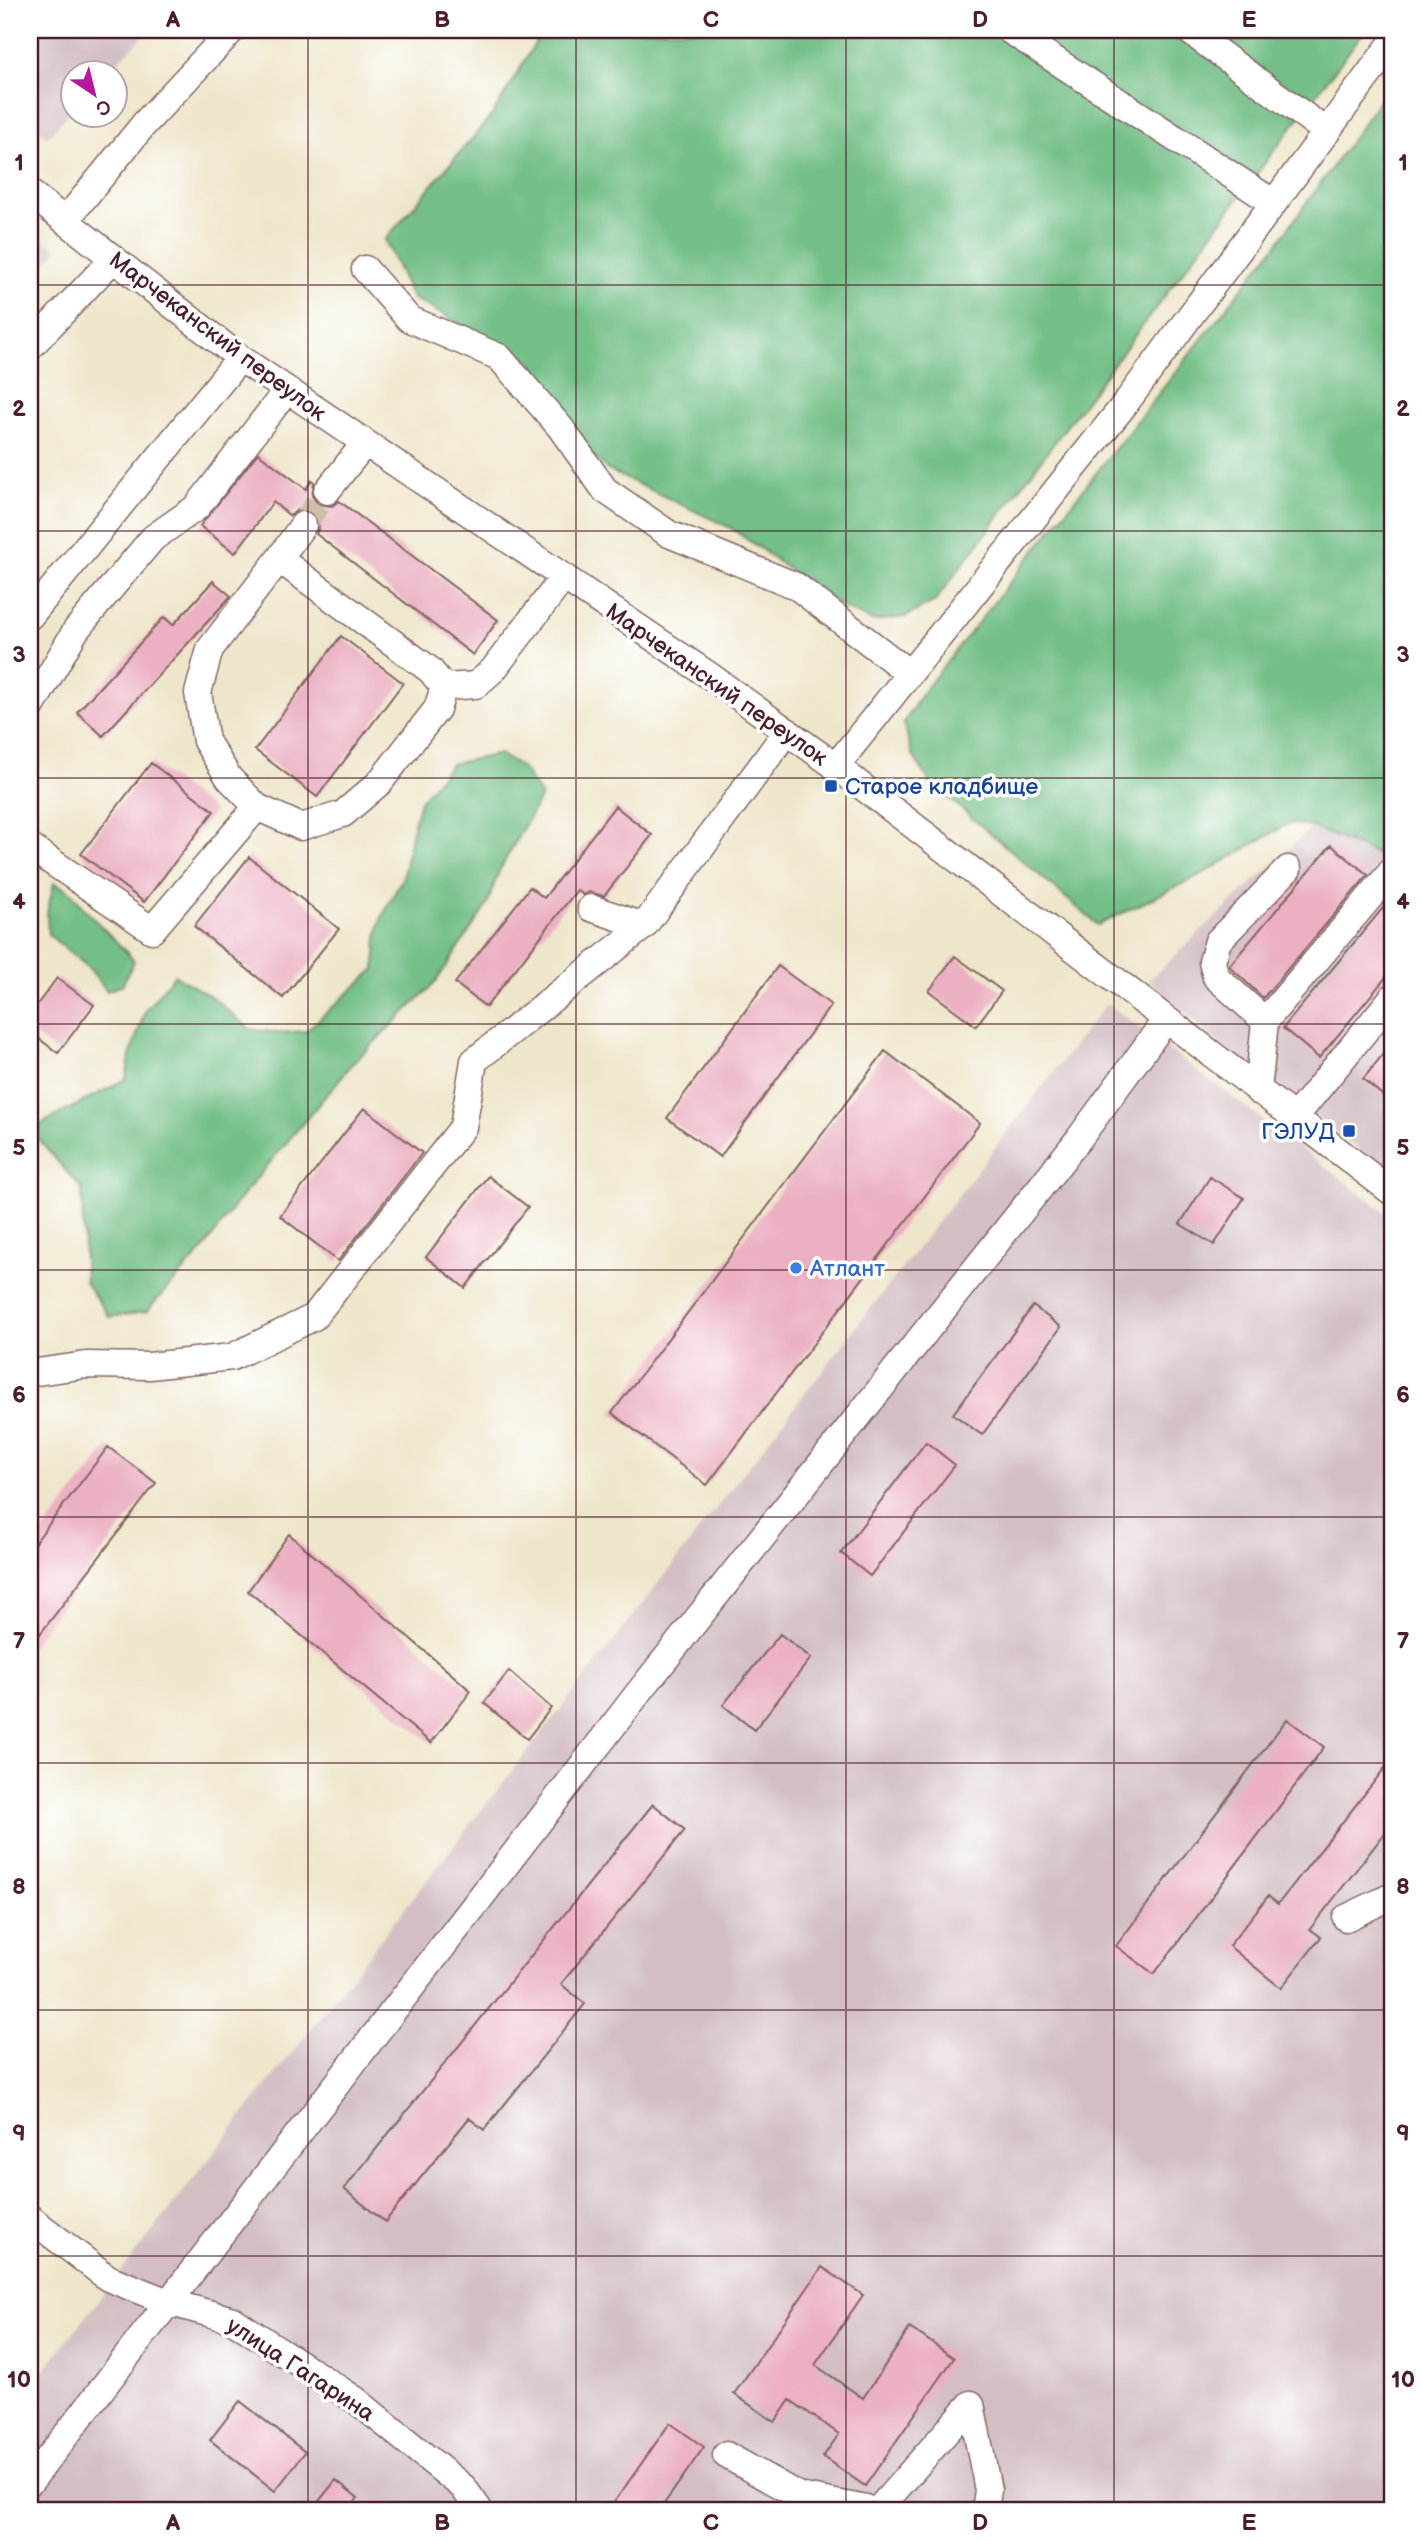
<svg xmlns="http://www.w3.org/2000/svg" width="1422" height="2541" viewBox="0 0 1422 2541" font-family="'Balsamiq Sans',sans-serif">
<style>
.industrial{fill:#d2bec3}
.forest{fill:#73bf87;stroke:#5e6f59;stroke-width:2}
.building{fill:#ebb0c2}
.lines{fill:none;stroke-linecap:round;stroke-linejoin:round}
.minor-tunnel{stroke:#cdbeaa;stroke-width:26;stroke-dasharray:26 13;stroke-linecap:butt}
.minor-casing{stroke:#836563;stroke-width:29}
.minor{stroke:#fff;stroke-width:26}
.grid{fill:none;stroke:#4a1f2b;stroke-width:2;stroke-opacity:0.55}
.transit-dot{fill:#1a4fb4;stroke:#fff;stroke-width:2.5}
.shop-dot{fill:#3f7fe0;stroke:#fff;stroke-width:2.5}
.labels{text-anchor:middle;stroke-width:7;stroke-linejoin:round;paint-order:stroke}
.street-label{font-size:23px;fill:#4a1f2b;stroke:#fff}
.transit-label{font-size:23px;fill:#164399;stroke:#fff;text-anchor:start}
.shop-label{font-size:23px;fill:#366cbe;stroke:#fff;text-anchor:start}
.neatline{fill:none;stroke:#4a1f2b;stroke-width:2.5}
.grid-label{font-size:23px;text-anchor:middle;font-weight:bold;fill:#4a1f2b}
</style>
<rect width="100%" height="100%" fill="#fff"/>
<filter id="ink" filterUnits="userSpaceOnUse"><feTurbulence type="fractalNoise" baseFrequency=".0143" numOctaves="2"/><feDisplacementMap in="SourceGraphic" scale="14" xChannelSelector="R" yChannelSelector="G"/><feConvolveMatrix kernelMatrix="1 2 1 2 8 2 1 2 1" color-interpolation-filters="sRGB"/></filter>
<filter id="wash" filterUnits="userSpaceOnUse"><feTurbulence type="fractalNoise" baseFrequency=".00686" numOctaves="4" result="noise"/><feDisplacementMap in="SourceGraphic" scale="28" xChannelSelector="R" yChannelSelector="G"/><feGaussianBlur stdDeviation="1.57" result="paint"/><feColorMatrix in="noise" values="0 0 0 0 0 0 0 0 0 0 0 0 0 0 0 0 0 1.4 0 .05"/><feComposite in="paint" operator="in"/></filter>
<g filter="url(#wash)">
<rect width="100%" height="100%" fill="#eee6ca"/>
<path class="industrial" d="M30,30H149L107,73L74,74L73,109L47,137L30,123Z
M30,229L58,250L30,278Z
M1312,827L1377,854L1392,835V1173L1240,1062L1149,980Z
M1107,1003L1392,1217V2511H30V2388L588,1674Z"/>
<path class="forest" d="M543,30H1365L935,601L905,617L872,621L842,607L731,528L608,470L583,445L531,361L412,298L385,240L493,114Z
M1392,83V835L1377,854L1312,827L1289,823L1204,873L1098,925L930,782L912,754L904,723L920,696L1280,240Z
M500,754L523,769L541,796L499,871L487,905L435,983L353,1063L236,1203L204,1249L146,1312L109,1317L85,1282L82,1189L30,1130L126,1079L130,1056L145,1011L174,975L212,997L250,1029L278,1033L306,1031L375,969L377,937L382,917L403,877L412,830L420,801L451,764Z
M54,883C77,893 72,897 87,912C103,929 119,943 134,961L122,985L107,991L88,967L48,934L47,913Z"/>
<g id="blocks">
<path class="building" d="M258,453L306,489L312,480L314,482L312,496L318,504L332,506L339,501L498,620L473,655L316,534L319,527L318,519L311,512L297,510L290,516L273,502L235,553L200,526Z
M213,581L231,596L103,736L77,712L164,617L173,625Z
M341,636L403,683L317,797L255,750Z
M151,763L214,811L144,902L81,854Z
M615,806L652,835L604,896L589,892L583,895L577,890L486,1007L455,983L530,887L544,898Z
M1331,845L1368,875L1263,998L1229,966Z
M249,857L339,929L283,998L194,926Z
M1392,897V970L1319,1058L1283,1028Z
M955,956L1002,991L976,1026L929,991Z
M778,966L831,1005L720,1157L667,1118Z
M57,978L94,1005L58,1053L30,1032V1014Z
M1392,1043V1103L1363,1079Z
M885,1051L980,1123L707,1485L612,1413Z
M364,1108L422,1153L338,1261L280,1216Z
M488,1176L528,1207L465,1288L426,1257Z
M1210,1177L1244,1198L1214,1245L1180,1224Z
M1033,1306L1061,1327L982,1435L953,1414Z
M926,1442L955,1465L870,1576L841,1553Z
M108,1447L156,1483L30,1647V1549Z
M289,1534L471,1691L431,1743L248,1591Z
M780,1634L811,1658L754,1730L723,1705Z
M509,1671L551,1708L527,1739L484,1703Z
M1287,1719L1324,1747L1154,1974L1116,1946Z
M1392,1759V1824L1310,1929L1321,1937L1281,1988L1229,1946L1268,1896L1278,1904Z
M653,1804L685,1830L561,1984L585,2004L484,2130L469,2118L385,2222L344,2189Z
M822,2267L863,2295L815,2365L863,2398L910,2328L954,2358L865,2486L823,2457L839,2434L790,2400L775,2422L734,2394Z
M240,2401L305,2452L275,2491L210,2440Z
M670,2423L704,2447L659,2511H608Z
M336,2480L358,2498L347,2511H311Z"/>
</g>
</g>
<g filter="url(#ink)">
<use href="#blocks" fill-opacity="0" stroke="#836563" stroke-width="2"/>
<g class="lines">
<path class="minor-tunnel" d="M303,525L327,491"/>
<defs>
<path id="minor" d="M1009,30L1274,203
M1188,30L1327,132
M30,193L240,358L710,676L842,771L1392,1192
M65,221L145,123L232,30
M365,269L409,319L499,357L560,427L605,490L669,534L796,586L909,673
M30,347L113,259
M327,491L365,443
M279,559L430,670L444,687L437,709L379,783L343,814L301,827L257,807L229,778L206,741L198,693L210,649Z
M279,559L303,525
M30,616L240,358
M444,687L476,685L493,670L564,577
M30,709L76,630L153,538L197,507L287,390
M835,767L1125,404L1392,43
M30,847L152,930L257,807
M591,908L644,926L787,731
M1265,1021L1216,977L1212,962L1218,941L1288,869
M1258,1091L1265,1021L1392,871
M1294,1118L1392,998
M30,1373L86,1365L149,1366L232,1357L314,1317L463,1127L474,1061L644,926
M1346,1918L1392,1896
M30,2218L108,2278L168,2302L233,2320L357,2401L463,2487L480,2511
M726,2455L799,2496L877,2511L971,2404L988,2490L985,2511
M30,2482L636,1696L1078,1140L1165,1021"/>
</defs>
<use href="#minor" class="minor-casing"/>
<use href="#minor" class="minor"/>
</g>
</g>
<path class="grid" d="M308,30V2511M576,30V2511M846,30V2511M1114,30V2511M30,285H1392M30,531H1392M30,778H1392M30,1024H1392M30,1270H1392M30,1517H1392M30,1763H1392M30,2010H1392M30,2256H1392"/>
<g class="transit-dot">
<rect x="824" y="779" width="14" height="14" rx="3.5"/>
<rect x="1342" y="1124" width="14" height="14" rx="3.5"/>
</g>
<circle class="shop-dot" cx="796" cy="1268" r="7"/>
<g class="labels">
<g class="street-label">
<text transform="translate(218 336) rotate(37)" y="8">Марчеканский переулок</text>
<text transform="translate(717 684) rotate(35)" y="8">Марчеканский переулок</text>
<text transform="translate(301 2369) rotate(33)" y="8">улица Гагарина</text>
</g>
<g class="transit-label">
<text x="845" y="794">Старое кладбище</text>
<text x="1335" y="1139" text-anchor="end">ГЭЛУД</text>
</g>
<g class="shop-label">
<text x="810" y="1276">Атлант</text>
</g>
</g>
<rect width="1422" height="2541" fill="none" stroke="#fff" stroke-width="77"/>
<g transform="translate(94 94) rotate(145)"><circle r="33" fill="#ffffff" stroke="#b7a5aa" stroke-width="2"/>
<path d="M0-5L12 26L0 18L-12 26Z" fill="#b5179e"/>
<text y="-10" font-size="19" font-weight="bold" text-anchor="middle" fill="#4a1f2b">С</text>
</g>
<rect x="38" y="38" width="1346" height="2464" class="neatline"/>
<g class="grid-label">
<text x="173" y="27">A</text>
<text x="442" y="27">B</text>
<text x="711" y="27">C</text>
<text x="980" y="27">D</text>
<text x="1249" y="27">E</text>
<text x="19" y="170">1</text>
<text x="1403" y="170">1</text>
<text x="19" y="416">2</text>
<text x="1403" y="416">2</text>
<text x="19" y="662">3</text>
<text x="1403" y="662">3</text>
<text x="19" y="909">4</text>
<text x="1403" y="909">4</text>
<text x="19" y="1155">5</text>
<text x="1403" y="1155">5</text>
<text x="19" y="1402">6</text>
<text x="1403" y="1402">6</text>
<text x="19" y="1648">7</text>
<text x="1403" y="1648">7</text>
<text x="19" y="1894">8</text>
<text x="1403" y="1894">8</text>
<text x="19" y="2141">9</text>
<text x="1403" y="2141">9</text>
<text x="19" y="2387">10</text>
<text x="1403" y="2387">10</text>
<text x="173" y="2530">A</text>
<text x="442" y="2530">B</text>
<text x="711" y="2530">C</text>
<text x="980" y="2530">D</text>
<text x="1249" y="2530">E</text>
</g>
</svg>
